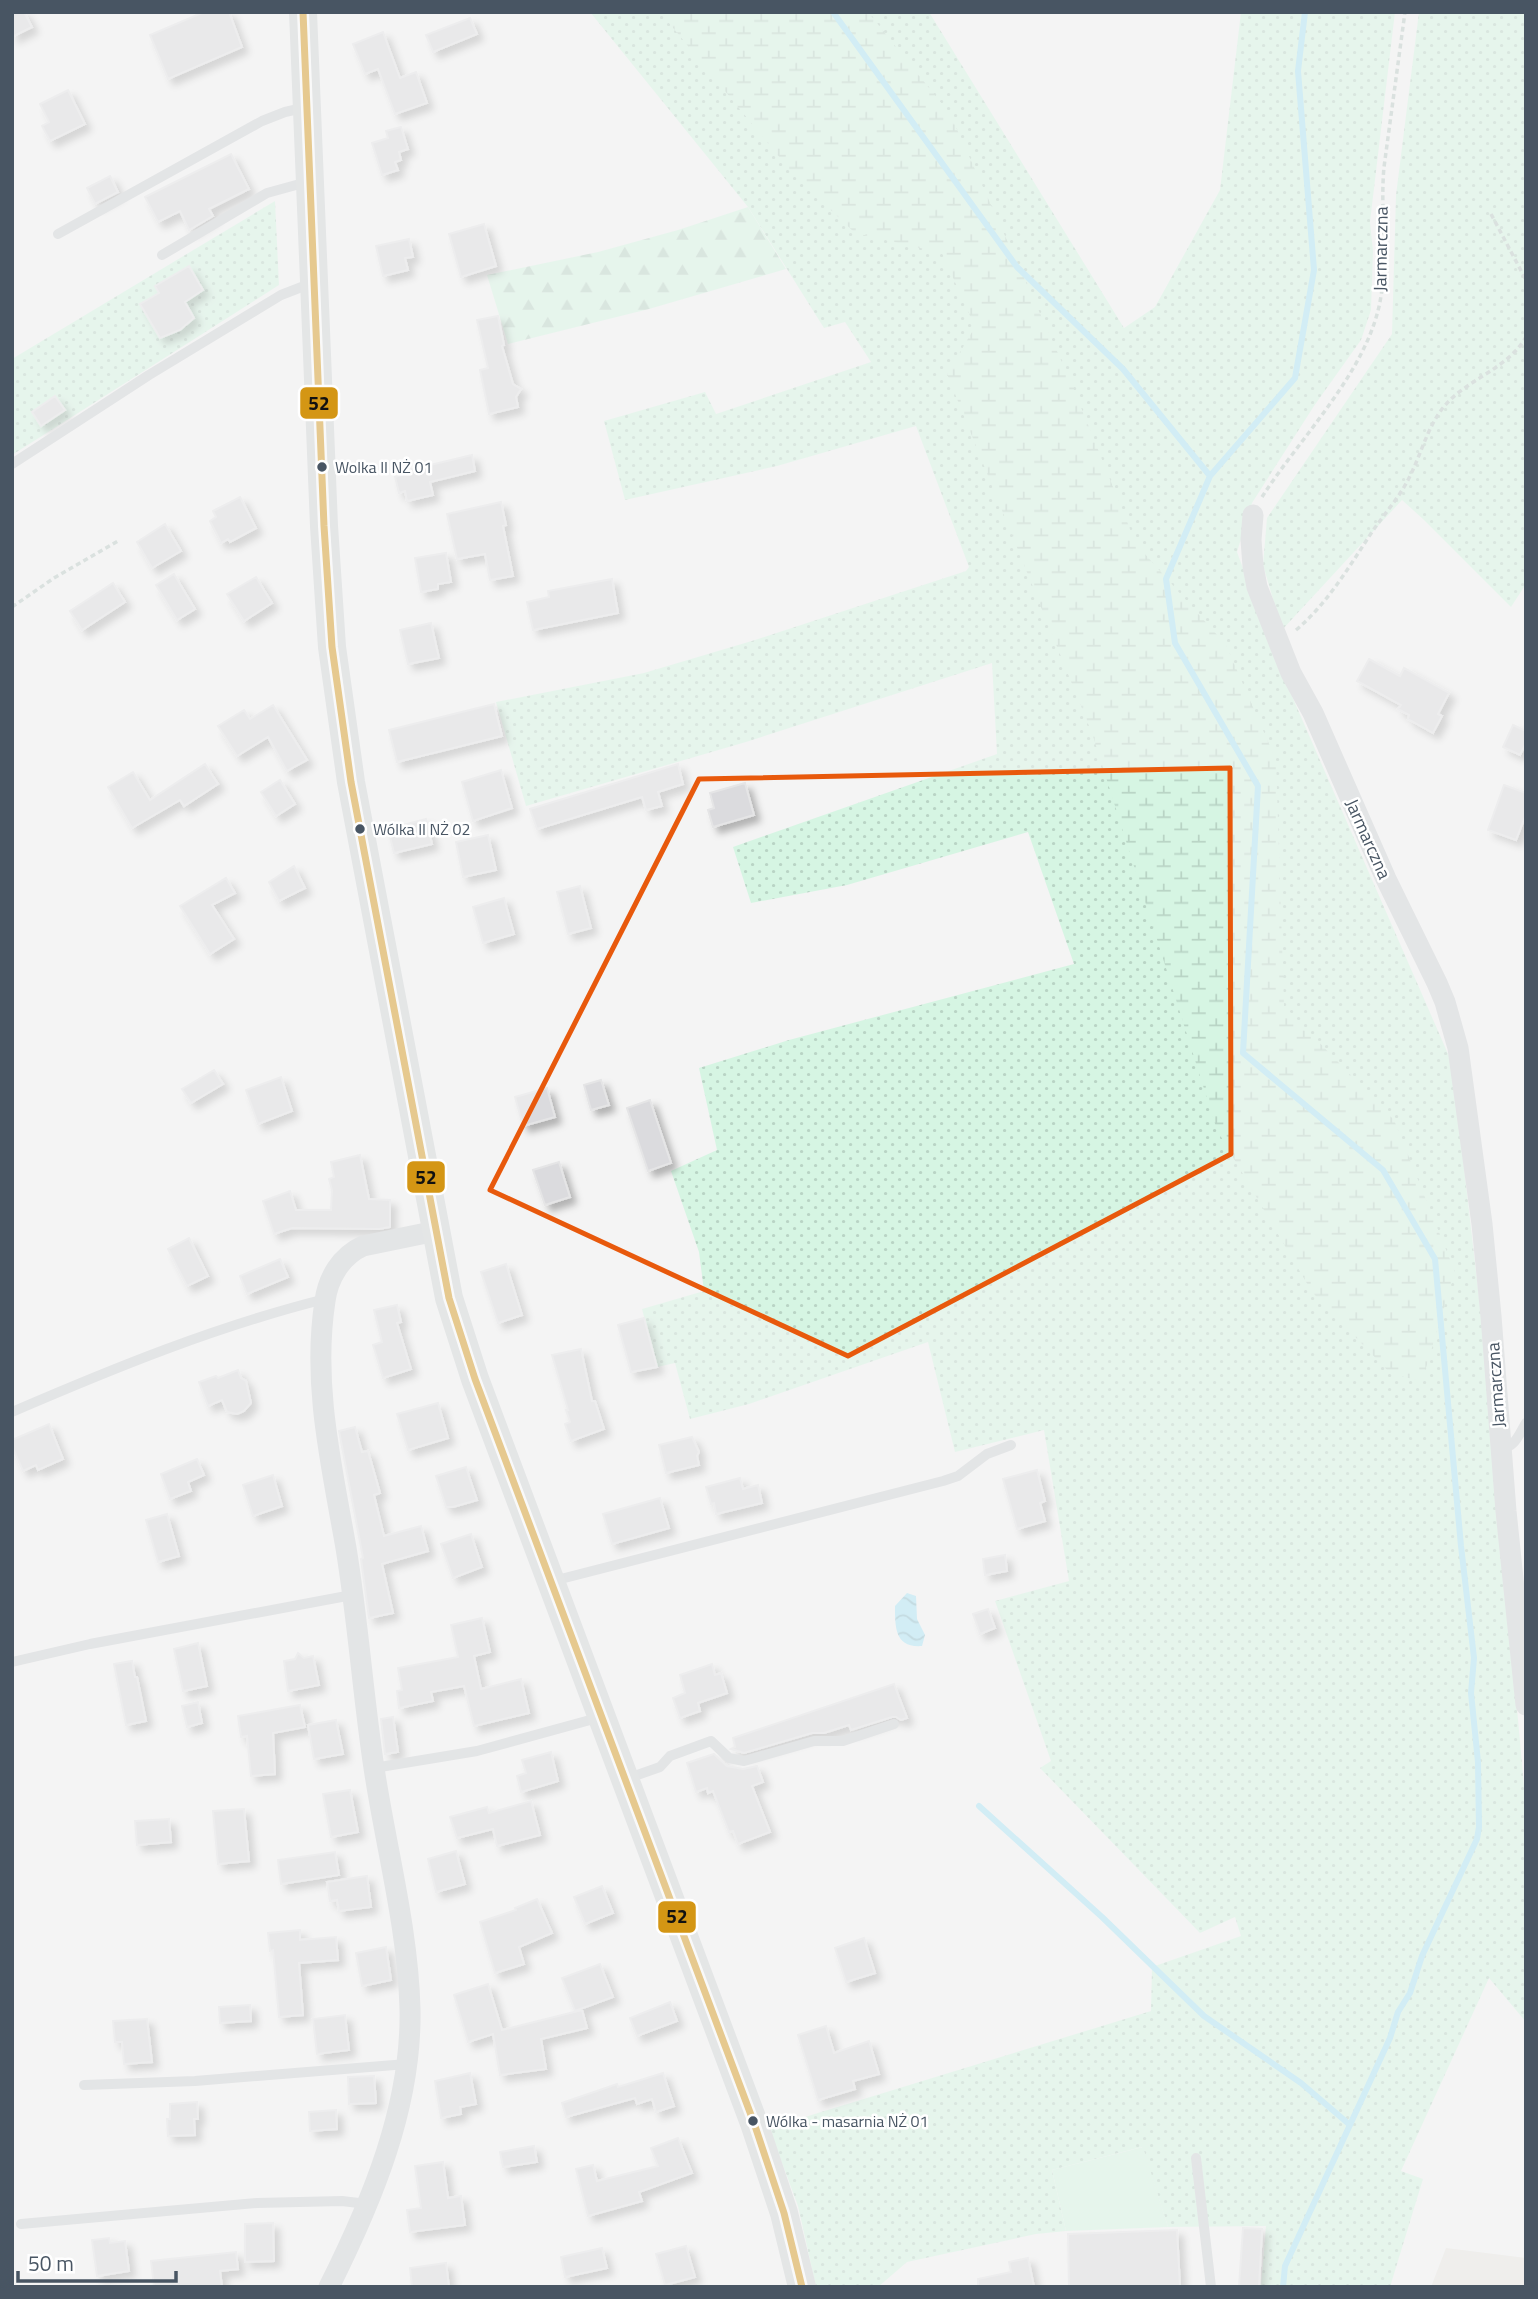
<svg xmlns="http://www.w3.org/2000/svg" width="1538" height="2299" viewBox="0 0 1538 2299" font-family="'Titillium Web',sans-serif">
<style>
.commercial{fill:#e8e7e2}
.grass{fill:url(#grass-dots)}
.forest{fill:url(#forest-firs)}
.wetland{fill:url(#wetland-marsh)}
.garden{fill:#d6f5e3}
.water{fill:url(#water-waves)}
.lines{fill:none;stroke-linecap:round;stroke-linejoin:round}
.stream{stroke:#a8e4f5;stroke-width:6}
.building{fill:#dbdbde;stroke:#e5e5e6;stroke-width:2;filter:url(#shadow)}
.path{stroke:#bbcac5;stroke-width:3.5;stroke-dasharray:5 3.5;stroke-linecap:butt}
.lane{stroke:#cfd2d5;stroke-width:10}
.street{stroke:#cfd2d5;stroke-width:21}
.secondary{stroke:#d0d4d6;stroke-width:28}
.bus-1-casing{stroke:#fff;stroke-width:12}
.bus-1{stroke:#d49614;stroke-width:7}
.marked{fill:none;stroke:#e8590c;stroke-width:5;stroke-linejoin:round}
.bus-dot{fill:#485563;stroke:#fff;stroke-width:2.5}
.labels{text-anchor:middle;stroke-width:5;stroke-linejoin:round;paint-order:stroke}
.bus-label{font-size:16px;fill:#485563;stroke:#fff;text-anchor:start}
.street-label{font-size:18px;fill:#485563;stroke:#fff}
.line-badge{stroke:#fff;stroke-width:2.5}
.pale-badge-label{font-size:19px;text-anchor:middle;font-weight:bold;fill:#111}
</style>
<defs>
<pattern id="grass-dots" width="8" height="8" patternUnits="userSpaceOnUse" patternTransform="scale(1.75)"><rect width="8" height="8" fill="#d6f5e3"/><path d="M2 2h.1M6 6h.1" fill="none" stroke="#b9d4c5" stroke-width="1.8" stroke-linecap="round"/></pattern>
<pattern id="forest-firs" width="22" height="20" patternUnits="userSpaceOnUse" patternTransform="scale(1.75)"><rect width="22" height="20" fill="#d6f5e3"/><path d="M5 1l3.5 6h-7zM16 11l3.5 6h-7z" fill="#b9d4c5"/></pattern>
<pattern id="wetland-marsh" width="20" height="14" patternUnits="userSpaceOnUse" patternTransform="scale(1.75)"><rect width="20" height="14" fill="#d6f5e3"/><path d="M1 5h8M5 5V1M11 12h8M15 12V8" fill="none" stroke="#b9d4c5"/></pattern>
<pattern id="water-waves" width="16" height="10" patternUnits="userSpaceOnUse" patternTransform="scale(1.75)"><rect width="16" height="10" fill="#a8e4f5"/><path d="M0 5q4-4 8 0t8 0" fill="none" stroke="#8bbcca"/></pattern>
<filter id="shadow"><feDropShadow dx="6" dy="6" stdDeviation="3.5" flood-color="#0004"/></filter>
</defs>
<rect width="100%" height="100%" fill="#f4f4f4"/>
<path class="commercial" d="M1446,2248L1526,2258V2287H1431Z"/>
<path class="grass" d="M590,12H929L1124,328L1155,307L1220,190L1241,12H1395L1370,222L1373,251L1371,310L1361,340L1314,406L1252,503L1237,552L1281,671L1452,1063L1483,1332L1526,1808V2022L1489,1978L1401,2171L1423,2179L1390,2287H1261L1266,2226L1168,2227L1142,2147L1052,2170L1066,2231L1036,2234L907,2262L878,2287H816L798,2206L769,2128L1151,2011L1152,1967L1241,1936L1235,1917L1200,1933L1040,1768L1051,1761L995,1601L1069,1581L1044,1430L955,1452L928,1342L749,1404L690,1419L675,1363L657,1367L642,1309L704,1291L699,1252L671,1171L717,1150L699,1068L789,1040L1074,964L1028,832L847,885L751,903L733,847L997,754L992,663L746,742L526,806L496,702L644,673L755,640L966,571L969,567L916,426L777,466L625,500L604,421L705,392L716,414L871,362L845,322L824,328L748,207Z
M1419,12H1526V584L1511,607L1424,520L1402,500L1282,630L1263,565L1267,518L1392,334L1396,195Z
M275,201L279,285L12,455V359Z"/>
<path class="forest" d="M748,207L786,269L649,309L508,344L487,275L598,252L678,230Z"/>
<path class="wetland" d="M660,12H868L950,114L1070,380L1136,544L1226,645L1276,760L1284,1006L1394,1120L1455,1272L1422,1381L1391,1374L1312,1292L1217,1130L1093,736L947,374L975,327L942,253L855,233L794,175Z"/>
<path class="garden" d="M1143,2147L1168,2227L1066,2231L1052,2170Z"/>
<path class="water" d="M907,1593L916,1596L917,1619L925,1635L922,1646C895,1648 895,1628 895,1606Z"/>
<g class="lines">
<path class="stream" d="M833,12L1017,267L1123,369L1210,476L1166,579L1175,643L1258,786L1243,1053L1383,1170L1435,1259L1461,1546L1474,1658L1471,1693L1478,1762L1479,1827L1477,1839L1422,1956L1410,1993L1398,2012L1390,2038L1285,2266L1283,2287
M1210,476L1295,378L1314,270L1298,71L1305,12
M979,1806L1102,1917L1204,2016L1301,2083L1350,2125"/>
</g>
<path class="building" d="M12,12H24L32,27L12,37Z
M204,12H229L242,47L168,79L150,35Z
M470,18L477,34L433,52L426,35Z
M383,32L400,78L416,72L427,103L395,114L378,69L365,74L353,44Z
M68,90L85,124L50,141L42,126L49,122L40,104Z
M401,127L408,149L399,152L401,160L395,162L398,170L382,175L372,143L388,138L386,131Z
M231,154L249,189L209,209L213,216L189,230L180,211L158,222L145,197Z
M110,176L118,192L95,204L87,188Z
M484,224L496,266L461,277L449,234Z
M409,239L413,257L405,258L408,270L383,276L376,246Z
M189,266L203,290L185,302L194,318L180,330L160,338L140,304L159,293L155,286Z
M498,316L504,345L502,346L513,384L521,389L516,397L518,407L489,414L480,370L488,368L477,320Z
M55,396L65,410L41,426L32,412Z
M472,455L475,471L430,482L433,495L407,501L405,491L399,493L395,477L402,475L401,472Z
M240,497L256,528L230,542L228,539L221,543L210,521L216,517L213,511Z
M501,502L506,525L503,526L513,576L490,580L485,554L457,559L447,514Z
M165,524L181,551L152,568L137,542Z
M446,553L451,582L438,584V589L421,592L415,558Z
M174,574L195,609L177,620L156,585Z
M256,577L272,603L244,621L227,594Z
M612,579L618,613L533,630L527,602L549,597L548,591Z
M113,583L125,602L82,630L70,611Z
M431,623L439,658L408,664L400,630Z
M1369,659L1400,676L1404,668L1449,693L1438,714L1442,716L1433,733L1408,719L1409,715L1398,709L1401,705L1357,681Z
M494,704L502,736L397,762L389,730Z
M273,705L307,760L287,771L268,737L237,756L218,726L244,710L250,719Z
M1513,725L1526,731V743L1520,755L1503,747Z
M205,764L218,784L184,806L180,800L132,828L108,787L133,772L150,800Z
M678,764L683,784L658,792L662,806L646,810L642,797L537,829L530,809Z
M501,770L512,808L473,821L462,782Z
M280,780L295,804L276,816L261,792Z
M745,783L754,815L713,827L708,810L714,808L710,793Z
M1504,785L1526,793V814L1516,840L1488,830Z
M426,819L432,844L394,853L388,829Z
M488,835L496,870L463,877L456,842Z
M294,866L305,888L279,901L269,882Z
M226,878L235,893L212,905L234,939L210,954L180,906Z
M580,886L591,928L568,934L557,892Z
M504,898L514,934L483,943L473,907Z
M214,1070L223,1084L191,1103L182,1089Z
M281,1077L292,1111L258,1124L246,1090Z
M601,1080L609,1105L591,1110L584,1085Z
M547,1088L555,1117L523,1126L515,1097Z
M650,1100L671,1163L648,1171L627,1108Z
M360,1155L369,1199L390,1200V1227L379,1229L292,1228L274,1234L263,1201L290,1191L296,1210H331L332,1190L329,1179L334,1177L331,1162Z
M559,1162L570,1197L545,1205L533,1170Z
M189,1238L208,1276L187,1286L168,1249Z
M280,1259L288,1277L247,1294L240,1276Z
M506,1264L522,1315L498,1323L481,1272Z
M397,1305L401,1322L397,1323L411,1369L383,1378L373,1345L382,1342L374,1310Z
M644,1318L657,1367L631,1372L618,1325Z
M581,1349L592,1401H595L604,1429L571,1441L565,1424L570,1422L566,1410H568L552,1355Z
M238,1370L241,1378L246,1381L251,1403L244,1411L237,1414L227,1412L222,1400L208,1406L199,1382L216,1376L218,1378Z
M438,1403L448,1438L408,1450L397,1414Z
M49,1424L63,1459L38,1470L36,1465L23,1471L12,1446V1440Z
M355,1427L362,1452L368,1451L380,1493L374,1495L384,1536L421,1526L428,1551L382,1564L393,1613L369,1618L361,1559L363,1558L339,1431Z
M692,1437L699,1452L697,1456L699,1465L666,1473L659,1445Z
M197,1459L204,1475L188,1482L191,1491L170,1499L161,1474Z
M466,1467L477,1500L453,1507H446L436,1476Z
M1037,1470L1045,1501L1040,1503L1045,1521L1017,1529L1003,1479Z
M273,1475L282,1506L253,1516L243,1485Z
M740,1478L743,1489L758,1485L762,1503L716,1514L714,1503L711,1504L706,1487Z
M660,1498L669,1528L612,1544L603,1514Z
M167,1514L179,1556L158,1562L146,1520Z
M471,1534L482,1567L453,1578L441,1544Z
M1005,1555L1007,1571L985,1575L983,1559Z
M988,1609L995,1628L980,1634L973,1614Z
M482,1618L490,1652L474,1656L481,1689L521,1679L529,1713L474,1726L464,1686L431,1692L433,1701L399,1708L397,1691L402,1690L398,1668L458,1657L451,1625Z
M198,1643L207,1686L183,1691L174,1649Z
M298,1653L304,1658L313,1656L319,1685L288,1691L284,1661L295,1659Z
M132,1661L135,1677H137L146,1721L126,1725L114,1664Z
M712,1664L715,1675L721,1673L727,1693L698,1703L700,1711L680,1718L673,1698L685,1693L680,1675Z
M894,1684L907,1718L901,1720L896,1717H892L851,1730L849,1725L824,1733H812L744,1753L731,1749L735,1747L733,1738Z
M198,1702L202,1723L187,1727L182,1706Z
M300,1705L305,1727L273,1733L275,1774L251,1776L247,1736L241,1737L238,1716Z
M393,1717L398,1752L385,1754L381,1719Z
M336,1720L343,1754L314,1759L308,1725Z
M551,1752L558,1781L521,1792L517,1776L526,1773L522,1760Z
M714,1754L727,1766L743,1769L757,1766L763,1782L752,1786L770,1832L738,1844L733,1831L729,1832L713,1791L708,1793L707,1788L696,1792L687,1763Z
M350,1790L358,1832L331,1837L323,1794Z
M531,1801L540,1835L497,1846L493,1829L457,1838L450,1817L487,1807L489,1813Z
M244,1809L249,1861L218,1864L213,1811Z
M169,1819L171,1842L137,1845L135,1821Z
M456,1851L465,1884L436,1892L428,1859Z
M335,1852L339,1875L281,1884L278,1860Z
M367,1876L371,1907L339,1911L337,1900L330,1901L327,1882Z
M602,1886L613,1913L585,1924L574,1897Z
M537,1899L552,1933L519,1947L524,1964L495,1973L480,1922L516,1910L515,1908Z
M300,1930V1940L336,1937L338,1960L299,1963L303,2015L279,2017L273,1950L270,1951L268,1933Z
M864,1938L875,1973L846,1982L835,1948Z
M386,1947L391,1980L362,1986L356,1953Z
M600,1964L613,1997L575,2011L562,1978Z
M488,1984L502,2030L582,2010L587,2028L541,2039L546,2069L500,2075L493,2034L468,2042L454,1995Z
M670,2002L677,2021L637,2036L630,2018Z
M250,2005L251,2021L220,2023L219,2007Z
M345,2015L349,2050L317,2054L313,2019Z
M147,2019L152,2062L124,2064L122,2042H115L113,2021Z
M826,2026L834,2053L869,2041L879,2074L853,2081L855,2089L818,2100L798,2035Z
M470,2073L476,2104L460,2107L461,2114L441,2118L435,2081Z
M663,2073L674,2106L656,2112L652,2099L637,2104L635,2098L566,2117L562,2103L617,2084L618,2087Z
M374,2076L376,2103L349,2104L348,2077Z
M197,2102L198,2119H194L195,2135L168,2136L167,2119H170V2104Z
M336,2110L337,2129L310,2131L309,2112Z
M678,2138L692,2173L639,2192L642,2201L588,2216L576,2169L593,2165L597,2181L658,2166L651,2148Z
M534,2146L537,2162L503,2167L500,2152Z
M443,2162L448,2198L461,2196L465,2225L410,2232L407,2210L421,2208L415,2166Z
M273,2223L274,2261L245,2262V2224Z
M1243,2228L1262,2229L1259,2287H1239Z
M1177,2230L1180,2287H1069L1068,2234Z
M109,2238L110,2243L125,2241L129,2271L97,2276L92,2240Z
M686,2246L695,2277L665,2285L656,2254Z
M602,2248L607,2268L565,2277L561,2257Z
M236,2252L238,2269L220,2271L222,2287H154L151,2261Z
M1028,2258L1034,2287H978V2279L1011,2272L1009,2262Z
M446,2263L449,2287H412L410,2268Z"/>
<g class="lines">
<path class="path" d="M1491,214L1526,280
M1262,497C1301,436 1370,369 1381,296C1388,254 1380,210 1384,167L1405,12
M12,607L54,578L118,541
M1296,630C1329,602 1350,565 1374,529C1386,512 1401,495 1410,476C1421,454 1427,429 1442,409C1465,379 1506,371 1526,337"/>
<path class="lane" d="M58,234L262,121L285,112L307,107
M162,255L267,193L307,182
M12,464L149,375L281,295L312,283
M12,1412C114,1368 217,1326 325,1299
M1501,1448C1515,1448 1519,1434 1526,1423
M553,1581L943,1481L958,1476L987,1454L1011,1445
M12,1662L90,1644L352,1595
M374,1768L477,1751L601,1717
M626,1779L660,1767L670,1756L711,1741L729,1758L744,1761L814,1741H843L894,1724
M84,2085L195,2081L407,2064
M1196,2158L1211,2287
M21,2224L257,2203L342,2201L367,2204"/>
<path class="street" d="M1253,515L1251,540L1253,566L1257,587L1291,673L1313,713L1386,879L1437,983L1445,1002L1458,1048L1482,1224L1491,1316L1506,1511L1526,1705
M329,2287C372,2201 412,2106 410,2009C408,1928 386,1848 374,1768C363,1695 358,1621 346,1548C332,1467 312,1385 325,1301C328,1278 341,1256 363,1246L436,1231"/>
<path class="secondary" d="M303,12L324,526L332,647L351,782L449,1298L475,1379L754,2123L784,2213L802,2287"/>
<defs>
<path id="bus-1" d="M303,12L324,526L332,647L351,782L449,1298L475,1379L754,2123L784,2213L802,2287"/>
</defs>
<use href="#bus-1" class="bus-1-casing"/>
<use href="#bus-1" class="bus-1"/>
</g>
<path d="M0 0H1538V2299H0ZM1230,768L1231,1154L848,1356L490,1190L699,779Z" fill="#f4f4f4" fill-opacity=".55" fill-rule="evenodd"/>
<path class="marked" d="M1230,768L1231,1154L848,1356L490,1190L699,779Z"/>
<g class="bus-dot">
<circle cx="322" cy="467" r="6"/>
<circle cx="360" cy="829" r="6"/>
<circle cx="753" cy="2121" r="6"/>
</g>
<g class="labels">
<g class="bus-label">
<text x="335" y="473">Wolka II NŻ 01</text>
<text x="373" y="835">Wólka II NŻ 02</text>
<text x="766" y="2127">Wólka - masarnia NŻ 01</text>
</g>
<g class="street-label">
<text transform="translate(1381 249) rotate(-89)" y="6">Jarmarczna</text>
<text transform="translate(1368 839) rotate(66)" y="6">Jarmarczna</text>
<text transform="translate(1496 1385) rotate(-94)" y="6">Jarmarczna</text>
</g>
</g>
<g class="line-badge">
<rect x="299" y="386" width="40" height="34" rx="7" fill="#d49614"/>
<rect x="406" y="1160" width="40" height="34" rx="7" fill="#d49614"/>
<rect x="657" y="1900" width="40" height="34" rx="7" fill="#d49614"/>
</g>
<g class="pale-badge-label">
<text x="319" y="410">52</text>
<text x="426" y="1184">52</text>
<text x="677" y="1923">52</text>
</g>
<rect width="1538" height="2299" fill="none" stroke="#485563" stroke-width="28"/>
<path d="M18 2271v10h158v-10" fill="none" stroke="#485563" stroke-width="3.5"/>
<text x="28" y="2271" font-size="21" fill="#485563" stroke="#ffffff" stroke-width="5" paint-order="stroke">50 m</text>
</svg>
